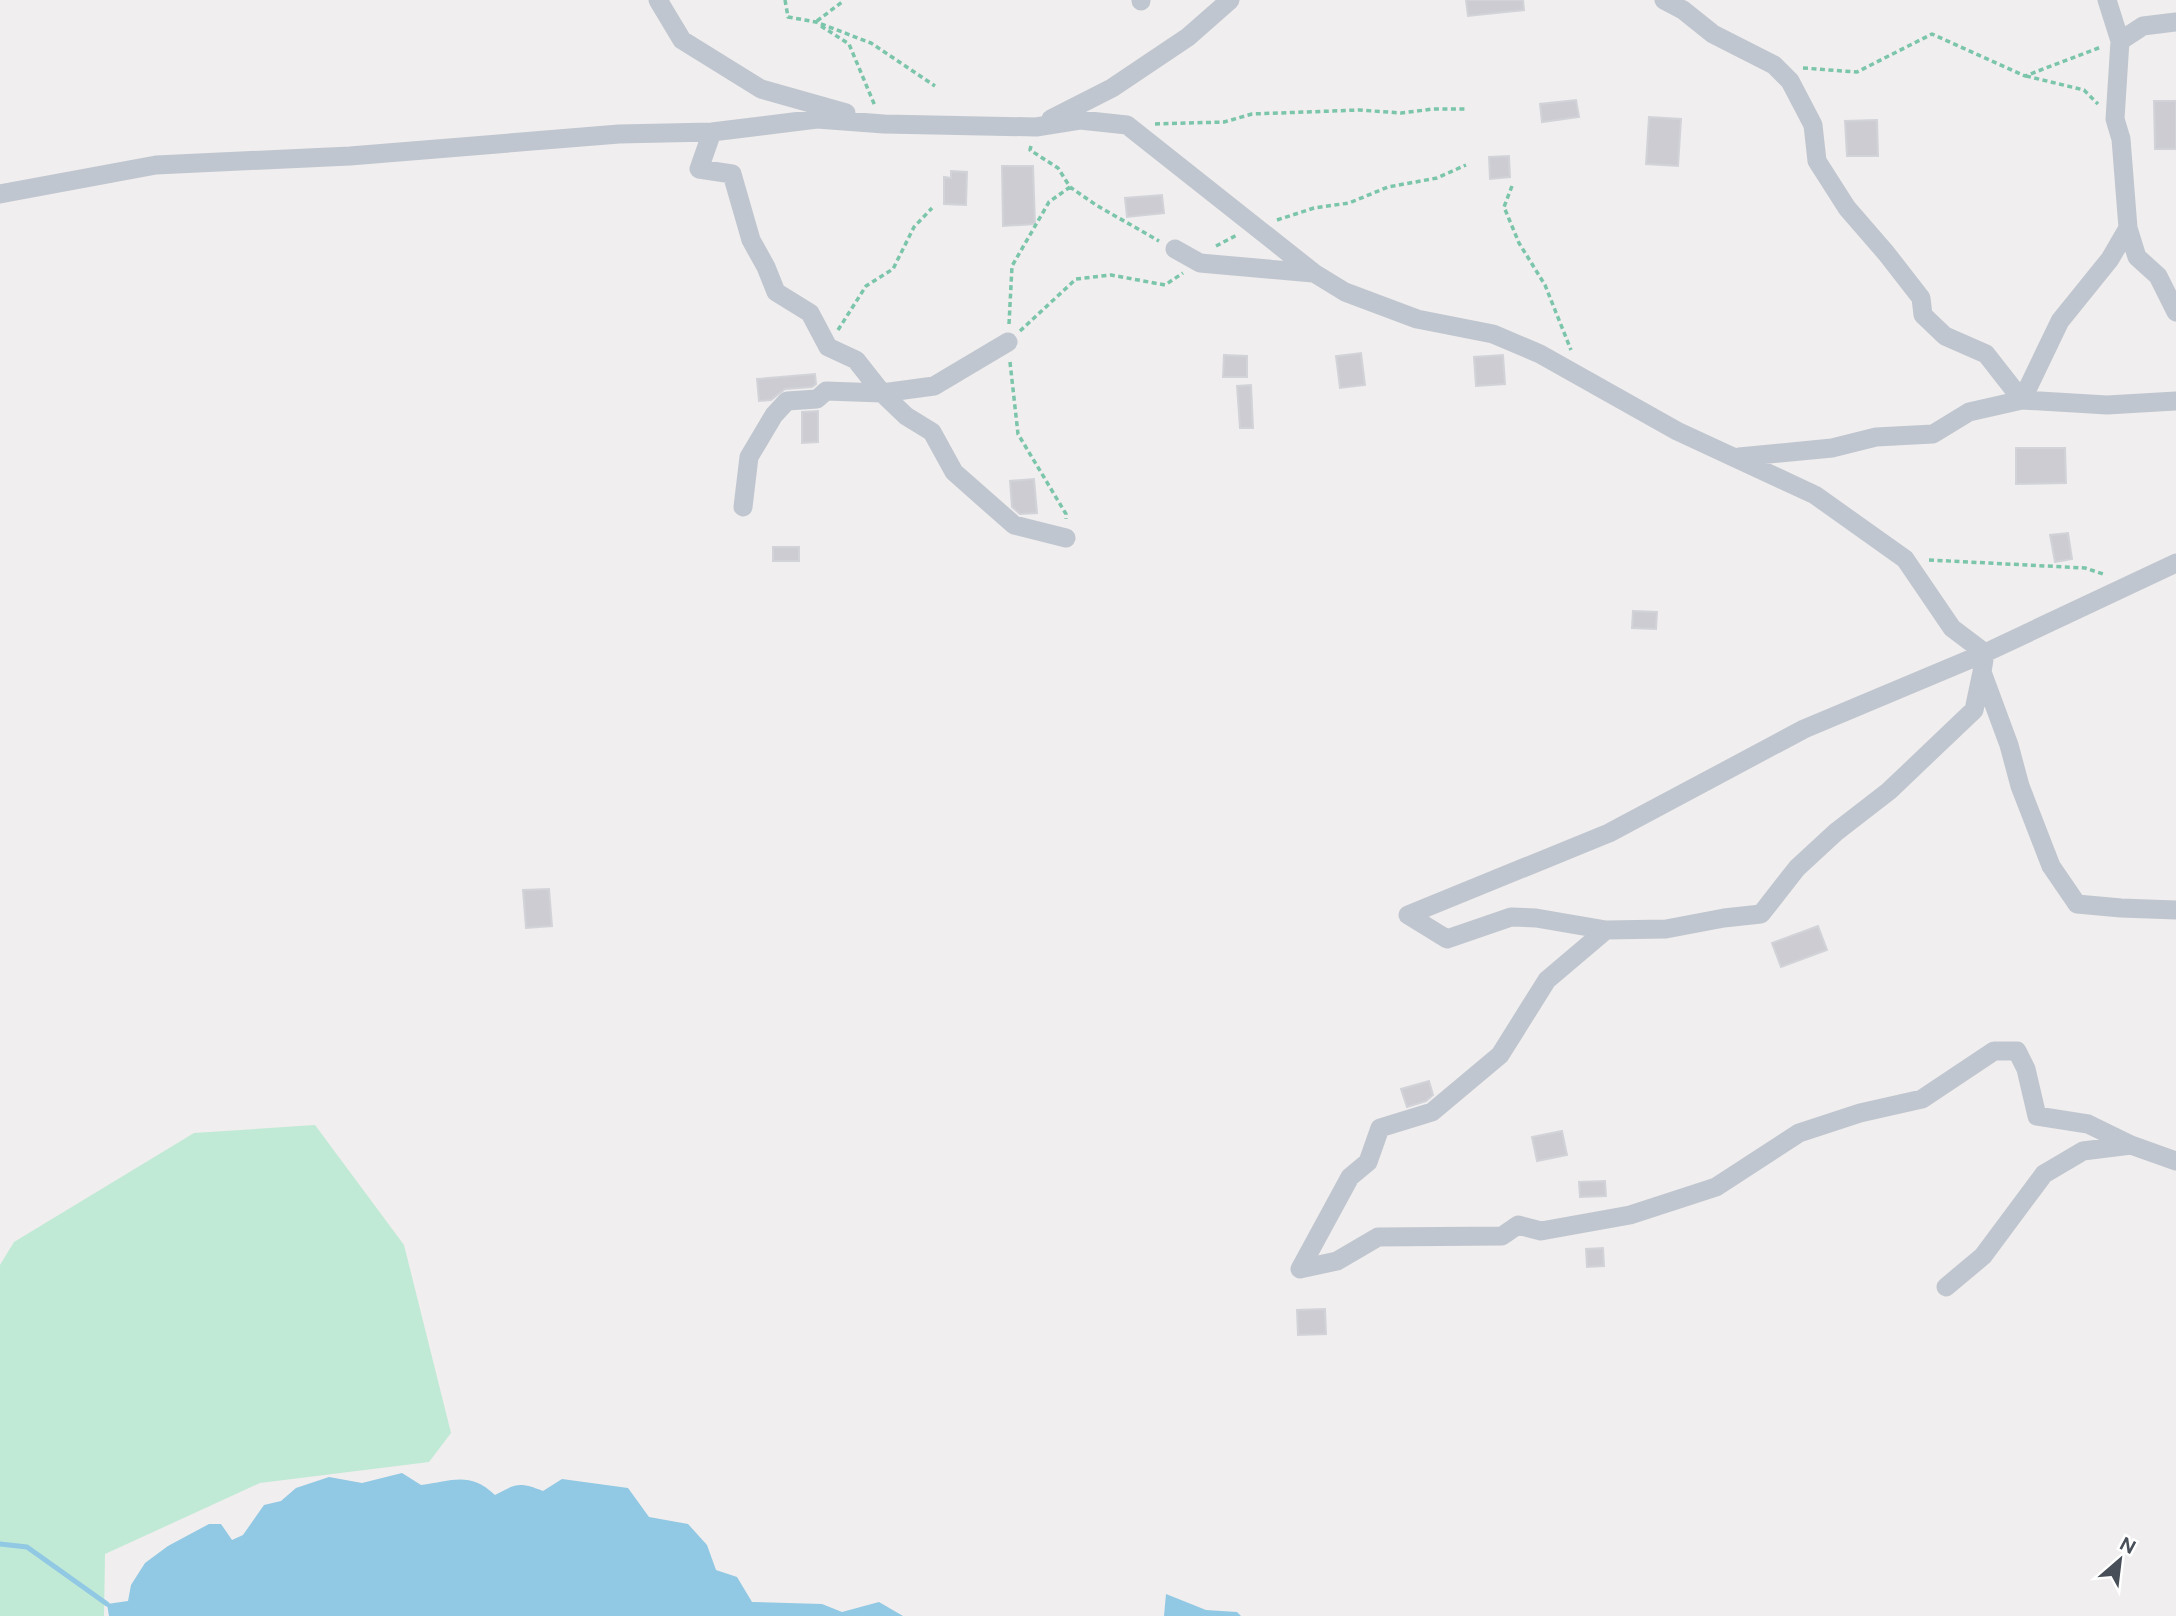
<svg xmlns="http://www.w3.org/2000/svg" width="2176" height="1616" viewBox="0 0 2176 1616" font-family="Figtree,sans-serif">
<style>
.green{fill:#c0ead6}
.water{fill:#91c8e3}
.lines{fill:none;stroke-linecap:round;stroke-linejoin:round}
.stream{stroke:#91c8e3;stroke-width:5}
.building{fill:#ccccd2;stroke:#d2d3d9;stroke-width:2}
.path{stroke:#7bc5aa;stroke-width:3.5;stroke-dasharray:5 3.5;stroke-linecap:butt}
.minor{stroke:#c0c6cf;stroke-width:19}
</style>
<rect width="100%" height="100%" fill="#f0eeee"/>
<path class="green" d="M315,1125L404,1245L451,1433L429,1462L260,1483L105,1554L104,1616H0V1265L14,1242L194,1133Z"/>
<path class="water" d="M402,1473L421,1485C452,1481 470,1471 495,1495C517,1483 520,1482 543,1491L562,1479L628,1488L649,1517L688,1524L707,1545L716,1570L737,1577L752,1602L822,1604L842,1612L879,1602L903,1616H109L107,1604L128,1601L131,1585L145,1563L168,1546L209,1524H221L232,1540L243,1535L264,1505L281,1501L296,1488L329,1477L362,1483Z
M1166,1594L1206,1610L1237,1612L1241,1616H1164Z"/>
<g class="lines">
<path class="stream" d="M0,1544L27,1547L107,1604"/>
</g>
<path class="building" d="M1466,0H1523L1524,10L1468,16Z
M1576,100L1579,117L1542,122L1540,104Z
M2154,101H2176V149H2155Z
M1649,117L1681,119L1678,166L1646,164Z
M1877,120L1878,156H1847L1845,121Z
M1509,156L1510,177L1490,179L1489,157Z
M1002,166H1033L1035,224L1003,226Z
M951,171L967,172L966,205L944,204V177L951,178Z
M1162,195L1164,213L1127,217L1125,198Z
M1361,353L1365,385L1340,388L1336,356Z
M1224,355L1247,356V377H1223Z
M1503,355L1505,384L1476,386L1474,357Z
M815,374L816,384L812,387L785,389L771,400L759,401L757,379Z
M1251,385L1253,428H1240L1237,386Z
M818,411V442L802,443V412Z
M2016,448H2065L2066,483L2016,484Z
M1034,479L1037,513L1020,514L1012,507L1010,481Z
M2068,533L2072,559L2055,562L2050,535Z
M773,547H799V561H773Z
M1633,611L1657,612L1656,629L1632,628Z
M549,889L552,926L526,928L523,890Z
M1818,926L1827,950L1781,967L1772,943Z
M1429,1081L1433,1095L1426,1101L1407,1107L1401,1089Z
M1562,1131L1567,1155L1537,1161L1532,1137Z
M1605,1181L1606,1196L1580,1197L1579,1182Z
M1603,1248L1604,1266L1587,1267L1586,1249Z
M1325,1309L1326,1334L1298,1335L1297,1310Z"/>
<g class="lines">
<path class="path" d="M785,0L788,17L816,22L871,43L935,86
M817,21L842,2V0
M821,26L849,44L875,106
M1803,68L1857,72L1932,34L2025,76L2101,47
M2026,76L2084,90L2098,104
M1155,124L1224,122L1252,114L1359,110L1401,113L1433,109H1466
M1031,146L1030,150L1058,168L1070,187L1096,205L1159,241
M1512,186L1504,207L1519,243L1545,285L1571,350
M1277,220L1314,208L1349,203L1388,187L1437,178L1466,165
M1216,246L1237,235
M1009,324L1012,266L1049,202L1070,187
M838,330L866,286L893,269L914,227L932,208
M1020,331L1076,279L1111,275L1165,285L1183,273
M1010,362L1018,434L1066,514V519
M1929,560L2085,568L2106,575"/>
<path class="minor" d="M658,0L682,40L761,89L846,113
M1141,0V1
M1664,0L1683,10L1713,34L1774,65L1790,81L1813,125L1817,161L1847,208L1886,253L1921,298L1923,315L1945,336L1986,354L2022,400
M2107,0L2120,41L2115,119L2121,139L2128,228
M2120,41L2143,26L2176,22
M1051,119L1112,88L1188,37L1230,0
M712,132L699,169L732,174L751,240L766,267L776,292L810,313L828,347L856,360L882,393L934,386L1008,342
M0,194L156,165L350,156L619,134L712,132L817,119L884,124L1036,127L1080,120L1127,125L1314,273L1345,292L1417,319L1493,334L1540,354L1677,431L1815,495L1905,559L1952,628L1985,653L2176,563
M1175,249L1200,263L1313,273
M2022,400L2060,321L2110,259L2128,228L2137,257L2158,276L2176,312
M1739,457L1832,448L1876,437L1933,434L1969,412L2022,400L2107,405L2176,401
M743,507L749,457L774,415L787,401L817,399L826,391L882,393L906,416L932,432L954,472L1014,525L1066,538
M1982,672L1974,710L1889,791L1836,832L1797,868L1761,914L1724,918L1666,929L1606,930L1547,980L1500,1055L1432,1112L1380,1128L1368,1162L1350,1177L1300,1269L1337,1261L1378,1237L1502,1236L1518,1225L1541,1231L1630,1215L1716,1187L1799,1133L1860,1113L1922,1099L1994,1051H2017L2026,1069L2037,1116L2088,1124L2131,1145
M1606,930L1536,918L1511,917L1447,939L1408,915L1609,833L1804,729L1985,653L1982,672L2009,745L2020,786L2051,866L2077,904L2121,908L2176,910
M1946,1287L1983,1256L2044,1174L2083,1151L2131,1145L2176,1161"/>
</g>
<g transform="translate(2120 1560) rotate(28)" stroke="#ffffff" stroke-width="5" paint-order="stroke">
<path d="M0-5L12 26L0 18L-12 26Z" fill="#484f59"/>
<text y="-10" font-size="19" font-weight="bold" text-anchor="middle" fill="#484f59">N</text>
</g>
</svg>
